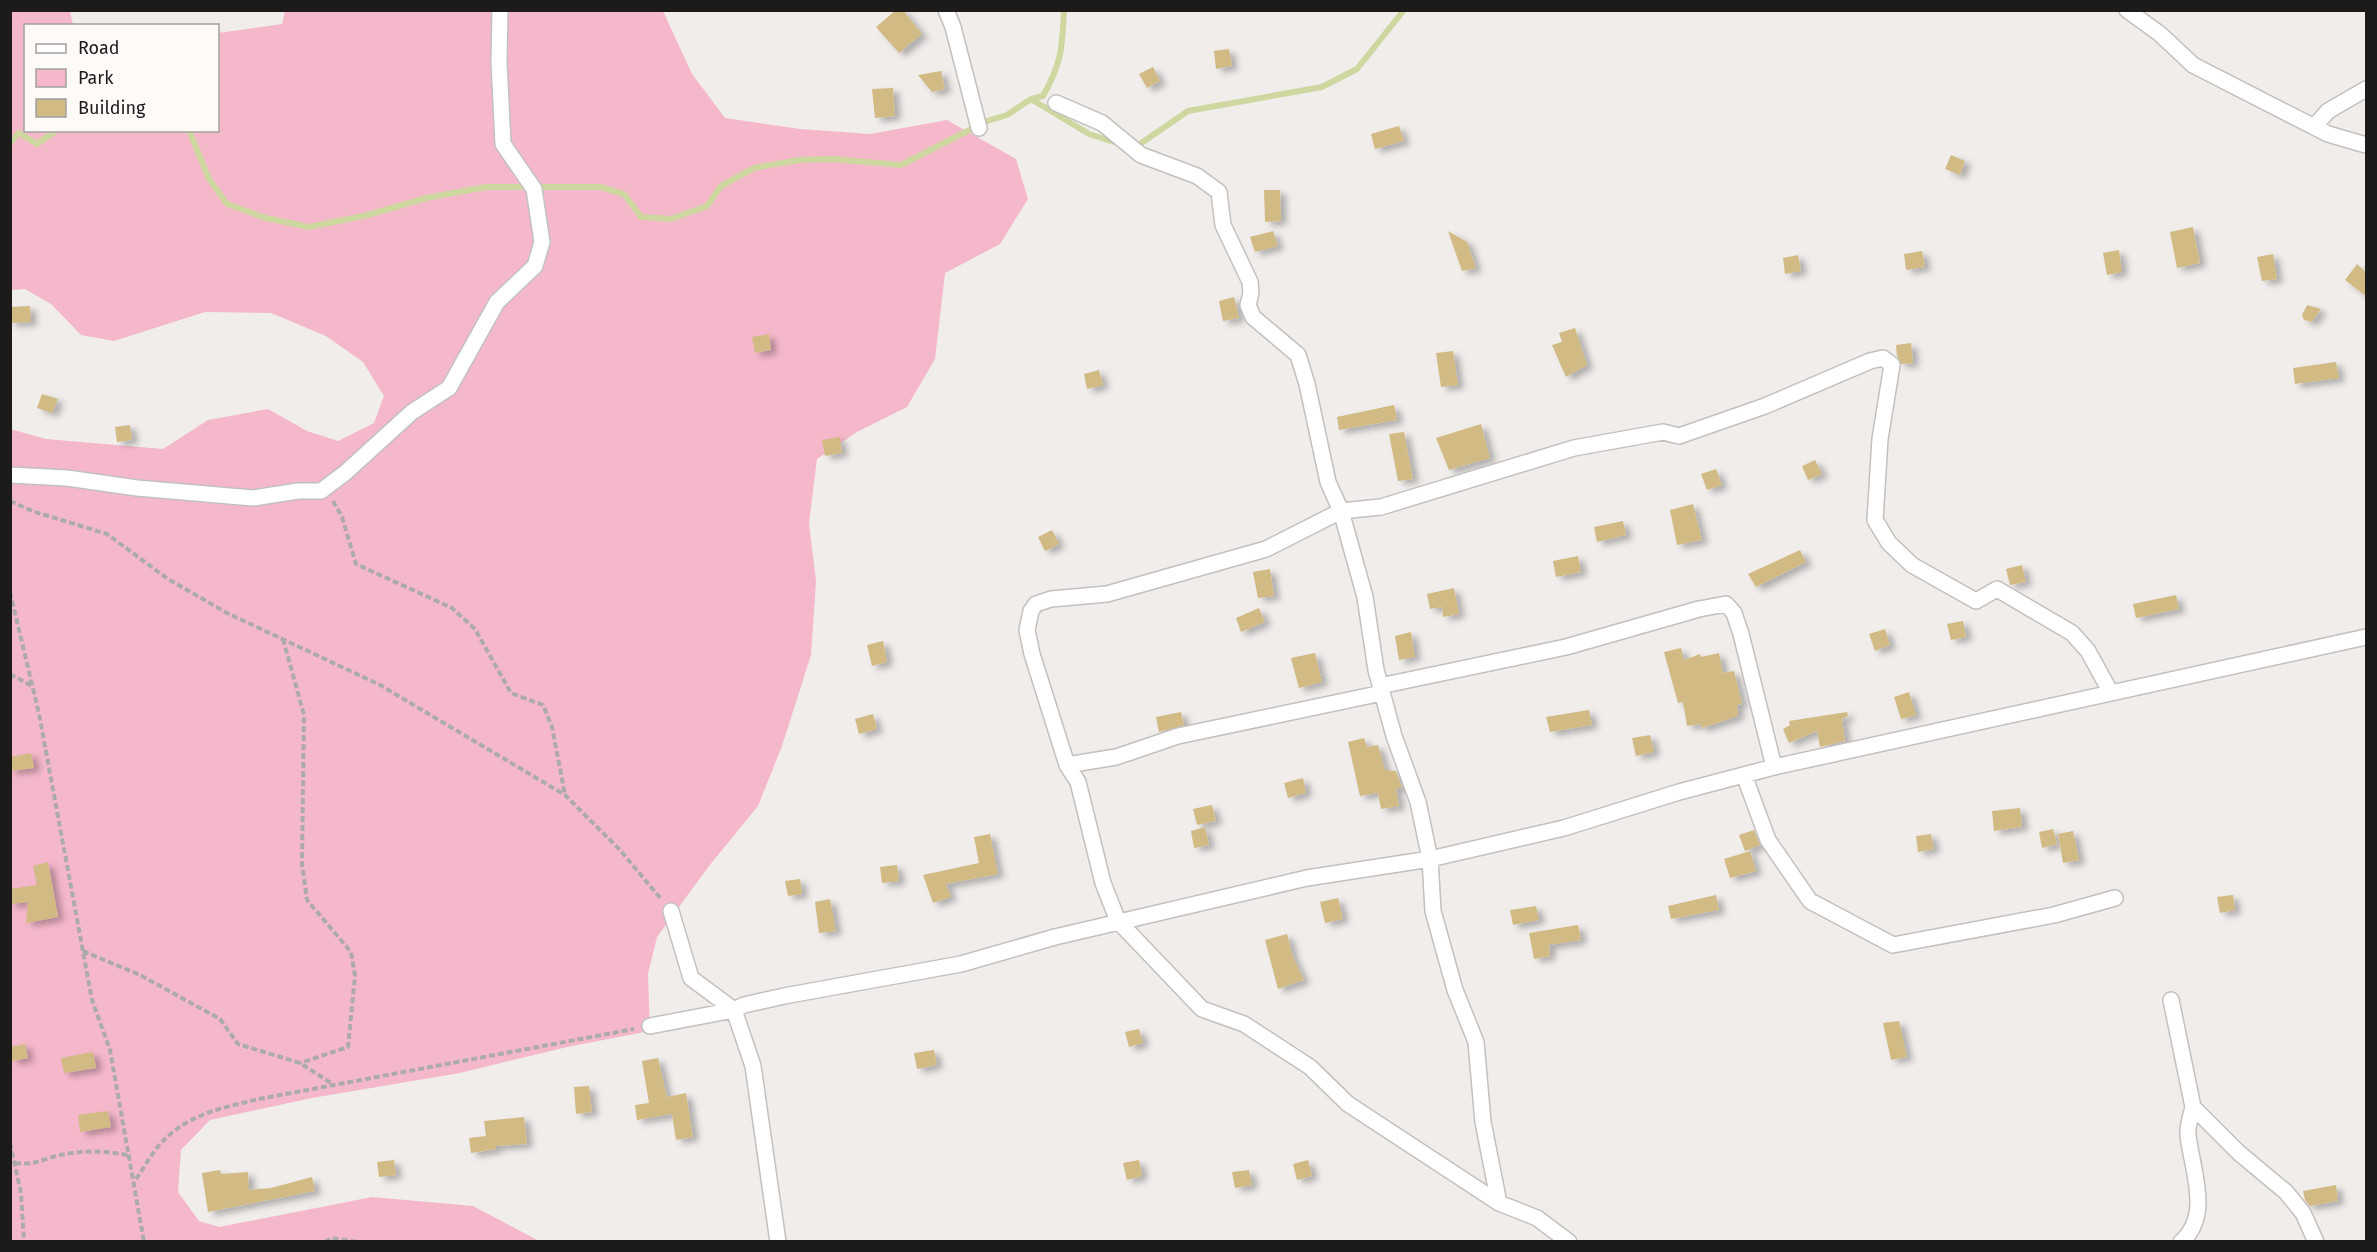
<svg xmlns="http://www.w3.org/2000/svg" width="2377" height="1252" viewBox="0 0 2377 1252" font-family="'Fira Sans',sans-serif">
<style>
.green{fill:#f5b8cb}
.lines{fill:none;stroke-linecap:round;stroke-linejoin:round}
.stream{stroke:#ced79f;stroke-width:6}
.building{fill:#d2ba84;filter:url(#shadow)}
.minor-casing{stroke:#c3c0bf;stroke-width:18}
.path{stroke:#adaba9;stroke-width:4;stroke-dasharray:6 3;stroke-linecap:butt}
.minor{stroke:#fff;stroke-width:15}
</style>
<defs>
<filter id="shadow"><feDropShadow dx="6" dy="4" stdDeviation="3" flood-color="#0004"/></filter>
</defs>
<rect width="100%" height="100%" fill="#f0edeb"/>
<path class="green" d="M11,11H70L73,25L26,26V130H218V33L282,24L285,11H663L692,74L725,118L800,129L870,134L947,120L1016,159L1028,199L1000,244L945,273L935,359L907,407L857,432L817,459L809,523L816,581L811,655L782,746L758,806L709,866L657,937L648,974L650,1031L567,1047L460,1073L312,1098L210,1120L181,1150L178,1192L199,1221L219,1227L372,1197L473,1206L539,1241H11L10,429L46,439L163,449L208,420L268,409L307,431L338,441L374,423L384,396L363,362L326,336L271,313L205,312L114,341L81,335L51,304L25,289L11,290Z"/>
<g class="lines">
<path class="stream" d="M1031,99L1089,134L1123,145
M189,130L209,179L227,204L266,218L309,227L368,215L426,198L486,187H600L624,194L641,217L671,219L707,206L721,186L754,168L799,160L832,159L901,165L987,121L1007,115L1031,99L1043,96C1062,62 1062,49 1064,10
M10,143L19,133L37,144L57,130
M1133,146H1137L1188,111L1322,87L1357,69L1404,10"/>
</g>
<path class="building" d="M896,10H903L922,34L899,53L876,27Z
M1229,49L1232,66L1216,69L1214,51Z
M1153,67L1160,81L1147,88L1139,74Z
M941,71L945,89L932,92L918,75Z
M893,88L895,116L875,118L872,89Z
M1399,126L1404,141L1375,149L1371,134Z
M1951,155L1965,161L1960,175L1945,169Z
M1264,190H1280L1281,221L1265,222Z
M2193,227L2200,263L2177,268L2170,232Z
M1273,231L1278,246L1255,252L1250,237Z
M1448,231L1467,242L1476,268L1462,271Z
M2119,250L2122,272L2107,275L2103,253Z
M1922,251L1925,267L1906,270L1904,254Z
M2273,254L2277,279L2262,281L2257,257Z
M1798,255L1801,271L1785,274L1783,258Z
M2357,264L2367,273V297L2345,280Z
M1234,297L1239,318L1223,321L1219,301Z
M2307,305L2321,309L2312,322L2304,320L2302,315Z
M30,306L31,322L10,323V307Z
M1575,328L1587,365L1566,377L1552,345L1562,342L1559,333Z
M769,334L771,350L755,353L752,337Z
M1911,343L1913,363L1901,364L1897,356L1896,345Z
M1453,351L1458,385L1441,387L1436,353Z
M2336,362L2339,378L2295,384L2293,368Z
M1099,370L1103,385L1087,389L1084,374Z
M42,394L58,399L52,413L37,408Z
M1394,405L1397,420L1339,430L1337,417Z
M1481,424L1490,458L1449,470L1436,438Z
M130,425L132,440L117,442L115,427Z
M1404,432L1413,479L1398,481L1389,434Z
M840,437L842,453L825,456L822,440Z
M1815,460L1822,474L1808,480L1802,466Z
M1716,469L1722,485L1707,490L1701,474Z
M1693,504L1702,540L1677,545L1670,510Z
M1623,521L1626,535L1597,542L1594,527Z
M1052,530L1059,544L1045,551L1038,537Z
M1800,550L1806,562L1756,587L1748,574Z
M1578,556L1581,572L1556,577L1553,561Z
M2022,565L2026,582L2010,585L2006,569Z
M1270,569L1274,596L1258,598L1253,572Z
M1454,588L1459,614L1443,617L1442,607L1430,609L1427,594Z
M2176,595L2179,609L2136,618L2133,604Z
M1259,608L1265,622L1241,632L1236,618Z
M1963,621L1966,637L1951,640L1947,624Z
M1885,629L1890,645L1875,651L1869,634Z
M1411,632L1415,657L1399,660L1395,636Z
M883,641L887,662L872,666L867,645Z
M1681,648L1684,660L1700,654L1701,657L1719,653L1723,673L1734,671L1742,704L1737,705L1738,716L1702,728L1700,724L1687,726L1683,702L1678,703L1664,652Z
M1315,653L1322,682L1299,688L1291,658Z
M1909,692L1916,715L1901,719L1894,697Z
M1589,710L1592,725L1550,732L1546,717Z
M1181,712L1184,725L1159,732L1156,717Z
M1847,712L1848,716L1842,719L1845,741L1820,747L1817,731L1789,743L1783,729L1790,725L1789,721Z
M873,714L877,729L859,734L855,719Z
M1650,735L1654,752L1636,756L1632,738Z
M1364,738L1367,747L1378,745L1385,770L1396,771L1402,787L1396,789L1399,806L1381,809L1378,793L1360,796L1348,742Z
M31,753L34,768L10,771V757Z
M1303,778L1306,793L1288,798L1284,783Z
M1212,805L1216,821L1197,825L1193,809Z
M2020,808L2022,827L1994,831L1992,811Z
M1205,827L1209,845L1194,848L1191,831Z
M2053,829L2057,844L2042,848L2039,832Z
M1754,830L1760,845L1745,851L1739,835Z
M2073,831L2079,860L2063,863L2058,834Z
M990,834L998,874L946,884L951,897L933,903L923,875L979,863L974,837Z
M1931,834L1934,849L1918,852L1916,836Z
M1750,851L1756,871L1730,878L1724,859Z
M48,862L58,917L26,923L28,902L10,904V889L37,885L33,866Z
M897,865L899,881L882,883L880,867Z
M800,879L802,894L788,896L785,881Z
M1716,895L1719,910L1671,919L1668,906Z
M2233,895L2235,910L2220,913L2217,897Z
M1338,898L1343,919L1325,923L1320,902Z
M830,899L836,931L819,933L815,902Z
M1536,906L1539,920L1513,925L1510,910Z
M1578,925L1581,940L1549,945L1550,956L1534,959L1529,933Z
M1287,934L1293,957L1304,980L1278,989L1265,940Z
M1899,1021L1907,1057L1891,1060L1883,1023Z
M1139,1029L1143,1043L1129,1047L1125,1032Z
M25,1044L28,1058L12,1061L10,1047Z
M934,1050L937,1065L917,1069L914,1053Z
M93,1052L96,1068L64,1073L61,1058Z
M658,1058L667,1097L686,1093L693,1137L676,1140L672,1114L637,1120L635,1105L649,1103L642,1061Z
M589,1086L592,1112L576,1114L574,1087Z
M108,1111L111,1127L80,1132L78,1115Z
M524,1117L527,1144L496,1146V1149L471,1153L469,1138L486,1136L484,1121Z
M394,1160L396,1175L379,1177L377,1162Z
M1139,1160L1142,1176L1127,1180L1123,1163Z
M1308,1160L1312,1176L1297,1180L1293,1164Z
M220,1170L221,1174L248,1172L249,1190L271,1188L312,1177L315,1191L208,1212L202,1173Z
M1249,1170L1252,1185L1235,1188L1232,1172Z
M2336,1185L2338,1201L2310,1206L2305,1200L2303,1191Z"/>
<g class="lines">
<defs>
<path id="minor" d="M946,10L953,27L979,128
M2127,10L2160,34L2193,65L2328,134L2366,145
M1056,103L1102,123L1141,155L1197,176L1219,192L1223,225L1250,282L1251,293L1248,305L1253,317L1298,355L1307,384L1328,482L1341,511L1365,597L1376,670L1394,736L1418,802L1430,859L1433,911L1455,990L1476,1042L1483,1122L1499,1203
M2314,127L2328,111L2366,89
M10,475L67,478L137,488L253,498L298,491H321L345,473L412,412L449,388L497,302L535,266L542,242L534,189L503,144L499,62L500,10
M1380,686L1566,647L1699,609L1726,604L1734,613L1741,634L1774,767
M1067,765L1116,757L1178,736L1382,693
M1744,775L1768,840L1810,901L1893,945L2054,915L2115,898
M671,911L691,978L734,1010L753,1066L778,1242
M2171,1000L2193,1107L2239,1153L2286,1192L2303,1213L2316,1242
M650,1026L734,1010L744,1005L784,996L961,964L1055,937L1307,878L1430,859L1564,828L1679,792L1774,767L2366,637
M1569,1242L1537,1218L1499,1203L1348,1104L1310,1067L1244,1024L1202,1009L1118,921L1103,883L1078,782L1067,765L1032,654L1027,630L1031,611L1036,604L1051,599L1107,594L1266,549L1341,511L1381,507L1574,448L1663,432L1679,436L1765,406L1870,361L1883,358L1892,365L1880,439L1875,520L1889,543L1912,565L1976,601L1997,589L2072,633L2088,651L2111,693
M2181,1242C2212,1215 2192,1171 2188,1135C2187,1126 2191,1116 2193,1107"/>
</defs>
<use href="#minor" class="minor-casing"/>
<path class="path" d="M10,501L32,511L107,534L168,579L227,613L380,685L565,795L620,850L661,899
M333,501L342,517L356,564L452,608L475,629L511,693L543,705L552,727L565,795
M10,592L39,714L92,1000L110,1050L144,1242
M283,639L304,715L302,864L307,900L351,952L355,976L348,1047L300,1063
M10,674L32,686
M83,951L140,975L220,1019L238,1044L300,1063L334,1085
M10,1143L21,1193L24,1242
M15,1163C34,1165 38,1161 56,1156C81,1150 106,1150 131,1156
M136,1179C145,1166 154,1149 166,1138C192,1113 226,1107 259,1099L634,1029
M325,1242L331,1238L358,1242"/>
<use href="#minor" class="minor"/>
</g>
<rect width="2377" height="1252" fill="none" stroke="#1c1b1a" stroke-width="24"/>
<rect x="24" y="24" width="195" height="108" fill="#fdfaf8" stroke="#a3a19f" stroke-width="1.5"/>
<rect x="36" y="44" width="30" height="9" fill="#ffffff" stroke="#a3a19f" stroke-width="1.5"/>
<text x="78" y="54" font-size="18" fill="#1c1b1a">Road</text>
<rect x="36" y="69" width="30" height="18" fill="#f5b8cb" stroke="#a3a19f" stroke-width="1.5"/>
<text x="78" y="84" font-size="18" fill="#1c1b1a">Park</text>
<rect x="36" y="99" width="30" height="18" fill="#d2ba84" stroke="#a3a19f" stroke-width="1.5"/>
<text x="78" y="114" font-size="18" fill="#1c1b1a">Building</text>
</svg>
